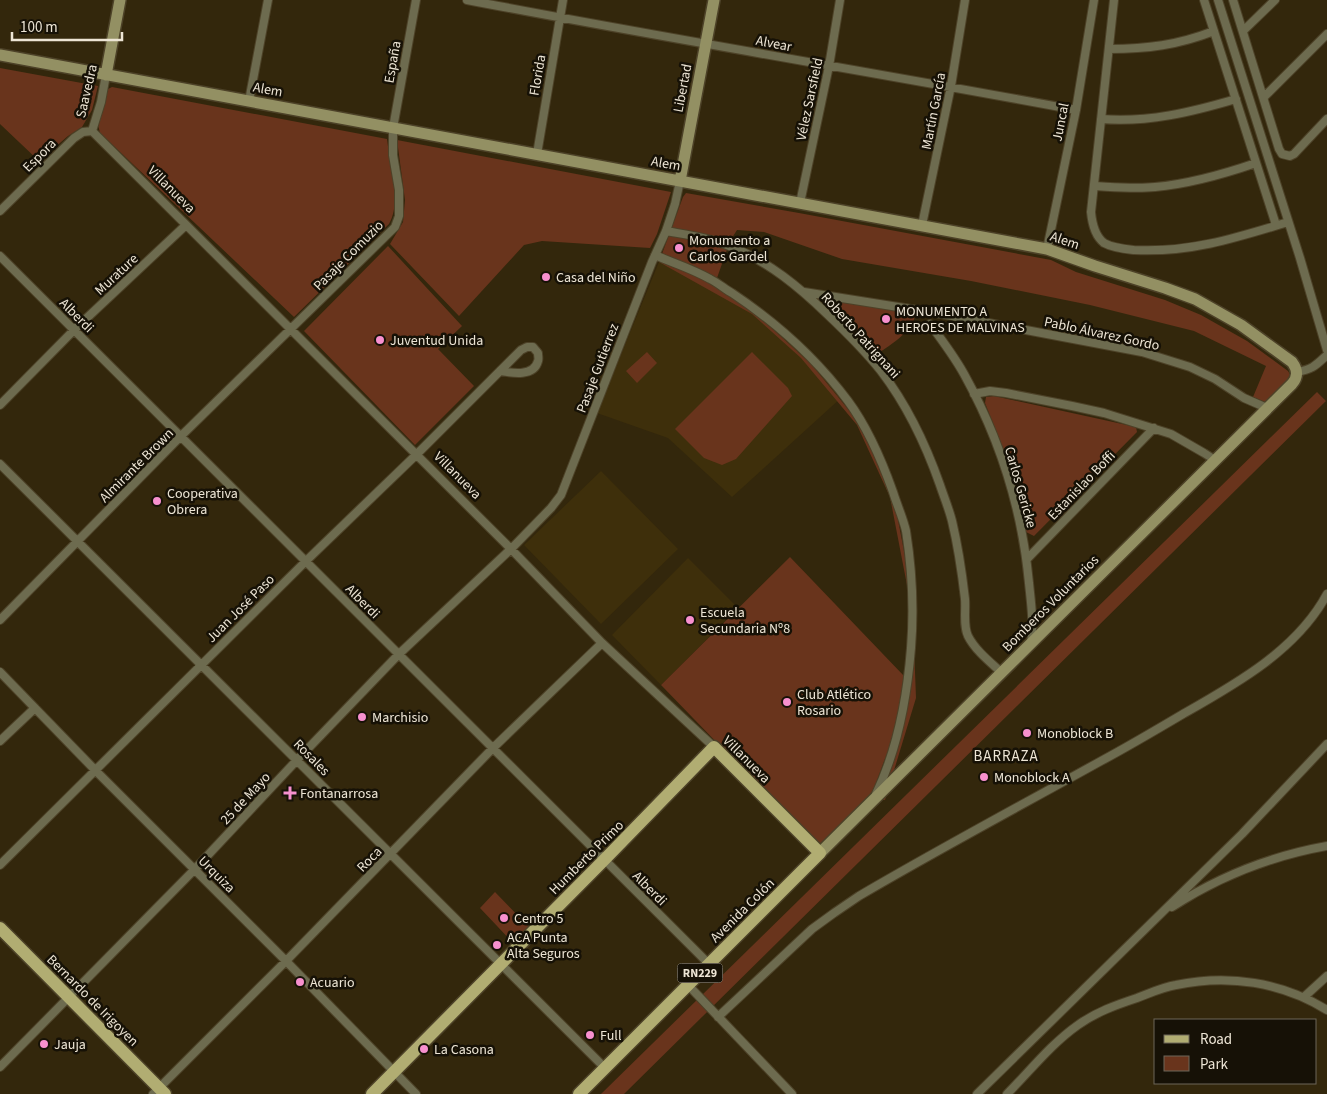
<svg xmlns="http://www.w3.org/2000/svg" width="1327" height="1094" viewBox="0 0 1327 1094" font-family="'Source Sans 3',sans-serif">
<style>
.built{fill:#3e2f0b}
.green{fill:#69341c}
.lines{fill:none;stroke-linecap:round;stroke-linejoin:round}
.street-casing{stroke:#4d4228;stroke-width:10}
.secondary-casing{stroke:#4d4228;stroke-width:14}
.primary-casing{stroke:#4d4228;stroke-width:15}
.street{stroke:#6d6b4f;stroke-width:8}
.secondary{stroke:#939063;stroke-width:11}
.primary{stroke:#b1ad72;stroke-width:12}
.poi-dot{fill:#f790ce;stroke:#161106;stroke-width:2}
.labels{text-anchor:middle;stroke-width:5;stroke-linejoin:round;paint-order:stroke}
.shield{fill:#161106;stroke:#aca597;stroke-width:1}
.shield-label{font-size:12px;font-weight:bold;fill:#ede5d5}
.street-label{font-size:14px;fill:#ede5d5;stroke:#161106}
.poi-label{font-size:14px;fill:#ede5d5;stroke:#161106;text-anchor:start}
.neighbourhood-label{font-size:15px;letter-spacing:1px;fill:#ede5d5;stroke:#161106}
</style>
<rect width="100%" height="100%" fill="#33270c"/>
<path class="built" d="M659,262L712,285L752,309L792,342L842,397L732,497L668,438L597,413Z
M601,471L678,549L601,624L524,545Z
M688,558L738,608L661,685L612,635Z"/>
<path class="green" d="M0,68L98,86L92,110L82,127L68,136L39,161L0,124Z
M112,87L387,139C390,165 402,201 389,224L294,317L100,133L98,125L108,89Z
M397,140L671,192L657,234L650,248L542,241L524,245L459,316L390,244L403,222L405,200Z
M686,193L799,213L1051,260L1076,272L1165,300L1201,315L1247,341L1288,371L1292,378L1266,403L1265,402L1253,397L1266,366L1194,331L1090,305L971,281L842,259L764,232L737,230L730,241L717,278L811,364L861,425L894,499L912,593L916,698L885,800L875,798L886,756L873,791L819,848L661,685L790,557L904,676L912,611L890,497L857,425L801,358L752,314L659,262L683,197Z
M388,246L462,326L438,349L474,386L415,445L304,331Z
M841,302H857L908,312L915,316C914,319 914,321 912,324C908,333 883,352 873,355L838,315V307Z
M647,352L657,363L637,383L626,371Z
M752,352L788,388L792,396L736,459L722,465L704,458L675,429Z
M1317,392L1326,401L624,1094H601Z
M994,396L1136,427L1137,432L1034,536L1024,531L1013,473L985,403L986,397Z
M495,892L529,927L513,943L480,908Z"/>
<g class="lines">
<defs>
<path id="street" d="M467,0C669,39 873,72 1076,110
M1114,0L1091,212C1092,223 1095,236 1104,243C1113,248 1124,249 1134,250C1189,253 1236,238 1288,222
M1204,0L1276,225
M1218,0L1300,258L1327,350
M1233,0L1279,149L1282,154L1290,156L1294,154L1327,119
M1243,31L1275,0
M1109,49C1147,49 1178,45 1214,31
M1264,97L1327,34
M249,101L268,0
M1101,119C1147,123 1192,112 1236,99
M92,131L101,102L106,75
M537,154L563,0
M1094,186C1114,187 1135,189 1155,187C1189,184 1224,174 1256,163
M800,203L829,66L840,0
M0,211L74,138L83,132L92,131L511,549L602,643L714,747
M922,225L951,86L965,0
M666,231C688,235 711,238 732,247C769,262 799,287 827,314C845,331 866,352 881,371C907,405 926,445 940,485C944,497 949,509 952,521C958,546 962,573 965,599C966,611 963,626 968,636C975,650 990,662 1001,672
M1047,249L1076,110L1094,0
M655,255C673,263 693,269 710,279C718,283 725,289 732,293C777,323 816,358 848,401C868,428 882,461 893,492C897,505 903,518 906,531C912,569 914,610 911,648C907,699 898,748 876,794
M0,256L709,964
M804,292L936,313L1142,352L1190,367L1215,379L1244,398L1267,408
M930,324C942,340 954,356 964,374C1000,439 1022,509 1029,583C1031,603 1034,623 1031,643
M1297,372C1313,369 1315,366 1327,355
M974,394L990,391L1006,393L1072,406L1104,413L1171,434L1204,453L1215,460
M0,405L74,330L186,225
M0,464L605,1068
M1027,559L1154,428
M0,620L180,437L395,227L399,216V190L393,155V128L416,0
M0,672L96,771L286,961L416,1094
M0,741L35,708
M0,865L306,561L416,455L521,350L527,347H533L538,353C538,356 539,359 538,361C534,377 512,373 500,371
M1172,907C1220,876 1271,856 1327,846
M688,985L792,1094
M1304,997L1327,976
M718,1017L812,929L834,913L859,896C939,849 1020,806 1101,761C1129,746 1156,730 1183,714C1236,684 1297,650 1327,594
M0,1067L194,870L297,760L399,654L511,549L551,508L561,495L652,262L666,231L675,204L680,181
M153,1094L286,961L493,748L602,643
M977,1094L1242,834L1327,744
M1007,1094C1030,1071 1051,1044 1078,1025C1096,1012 1116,1005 1137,998C1150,993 1163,987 1176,985C1228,974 1282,982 1327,1010"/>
<path id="secondary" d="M0,55L1047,249L1095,266L1165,288L1195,299L1241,325L1292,362C1298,370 1298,377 1292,384L820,853
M106,75L120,0
M680,181L714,0"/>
<path id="primary" d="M0,928L165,1094
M372,1094L604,860L714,747L820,853L579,1094"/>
</defs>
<use href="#street" class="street-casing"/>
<use href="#secondary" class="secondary-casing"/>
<use href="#primary" class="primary-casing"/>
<use href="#street" class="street"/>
<use href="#secondary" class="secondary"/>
<use href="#primary" class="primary"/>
</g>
<g class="poi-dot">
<circle cx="679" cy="248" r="5"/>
<circle cx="546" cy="277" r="5"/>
<circle cx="886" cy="319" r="5"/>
<circle cx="380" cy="340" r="5"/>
<circle cx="157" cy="501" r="5"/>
<circle cx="690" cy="620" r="5"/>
<circle cx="787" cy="702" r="5"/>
<circle cx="362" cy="717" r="5"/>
<circle cx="1027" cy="733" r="5"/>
<circle cx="984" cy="777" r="5"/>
<path d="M287.5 785.5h5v5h5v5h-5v5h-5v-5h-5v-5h5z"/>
<circle cx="504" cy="918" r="5"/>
<circle cx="497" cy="945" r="5"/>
<circle cx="300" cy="982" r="5"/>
<circle cx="590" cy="1035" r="5"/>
<circle cx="44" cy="1044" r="5"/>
<circle cx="424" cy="1049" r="5"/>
</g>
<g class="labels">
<rect class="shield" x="677.5" y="963.5" width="45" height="19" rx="4"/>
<g class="shield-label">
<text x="700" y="977">RN229</text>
</g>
<g class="street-label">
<text transform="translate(774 43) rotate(11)" y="5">Alvear</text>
<text transform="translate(392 62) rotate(-80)" y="5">España</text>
<text transform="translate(537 75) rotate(-80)" y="5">Florida</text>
<text transform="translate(682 88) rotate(-79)" y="5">Libertad</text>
<text transform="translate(268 89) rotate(10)" y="5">Alem</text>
<text transform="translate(86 91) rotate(-77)" y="5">Saavedra</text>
<text transform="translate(809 99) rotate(-78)" y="5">Vélez Sarsfield</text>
<text transform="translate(933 111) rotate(-79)" y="5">Martín García</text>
<text transform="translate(1060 122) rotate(-79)" y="5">Juncal</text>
<text transform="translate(39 155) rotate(-45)" y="5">Espora</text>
<text transform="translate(666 163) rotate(10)" y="5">Alem</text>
<text transform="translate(172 189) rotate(45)" y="5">Villanueva</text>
<text transform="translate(1065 240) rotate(19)" y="5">Alem</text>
<text transform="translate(348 255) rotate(-45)" y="5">Pasaje Comuzio</text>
<text transform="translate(116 274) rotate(-43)" y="5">Murature</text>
<text transform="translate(77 315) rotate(45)" y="5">Alberdi</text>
<text transform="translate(1102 333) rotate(12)" y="5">Pablo Álvarez Gordo</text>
<text transform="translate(861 335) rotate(48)" y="5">Roberto Patrignani</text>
<text transform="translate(597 368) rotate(-69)" y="5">Pasaje Gutierrez</text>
<text transform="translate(136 465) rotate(-45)" y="5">Almirante Brown</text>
<text transform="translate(458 475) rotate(45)" y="5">Villanueva</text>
<text transform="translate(1081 485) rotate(-46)" y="5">Estanislao Boffi</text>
<text transform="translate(1021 487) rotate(74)" y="5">Carlos Gericke</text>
<text transform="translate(363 601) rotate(45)" y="5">Alberdi</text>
<text transform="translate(1050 603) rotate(-45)" y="5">Bomberos Voluntarios</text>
<text transform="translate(240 608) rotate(-45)" y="5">Juan José Paso</text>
<text transform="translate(312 757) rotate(45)" y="5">Rosales</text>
<text transform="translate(747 759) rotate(45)" y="5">Villanueva</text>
<text transform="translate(245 798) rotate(-47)" y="5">25 de Mayo</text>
<text transform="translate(586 857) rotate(-45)" y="5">Humberto Primo</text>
<text transform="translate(369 859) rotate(-46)" y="5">Roca</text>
<text transform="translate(217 874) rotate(45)" y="5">Urquiza</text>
<text transform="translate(650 888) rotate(45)" y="5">Alberdi</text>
<text transform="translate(742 910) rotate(-45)" y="5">Avenida Colón</text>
<text transform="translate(93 1000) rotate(45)" y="5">Bernardo de Irigoyen</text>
</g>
<g class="poi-label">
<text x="689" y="245">Monumento a<tspan x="689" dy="16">Carlos Gardel</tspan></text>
<text x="556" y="282">Casa del Niño</text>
<text x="896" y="316">MONUMENTO A<tspan x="896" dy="16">HEROES DE MALVINAS</tspan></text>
<text x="390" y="345">Juventud Unida</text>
<text x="167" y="498">Cooperativa<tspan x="167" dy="16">Obrera</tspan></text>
<text x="700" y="617">Escuela<tspan x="700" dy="16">Secundaria Nº8</tspan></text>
<text x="797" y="699">Club Atlético<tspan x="797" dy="16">Rosario</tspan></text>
<text x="372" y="722">Marchisio</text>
<text x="1037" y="738">Monoblock B</text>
<text x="994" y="782">Monoblock A</text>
<text x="300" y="798">Fontanarrosa</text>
<text x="514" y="923">Centro 5</text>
<text x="507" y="942">ACA Punta<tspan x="507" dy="16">Alta Seguros</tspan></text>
<text x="310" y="987">Acuario</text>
<text x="600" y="1040">Full</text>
<text x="54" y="1049">Jauja</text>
<text x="434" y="1054">La Casona</text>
</g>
<g class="neighbourhood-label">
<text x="1006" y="761">BARRAZA</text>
</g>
</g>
<rect x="1154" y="1019" width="162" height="65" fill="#161106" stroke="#6c6659"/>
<rect x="1164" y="1035" width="25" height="8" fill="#b1ad72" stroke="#6c6659"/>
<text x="1200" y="1044" font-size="15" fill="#ede5d5">Road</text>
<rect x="1164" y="1056" width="25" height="15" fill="#69341c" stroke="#6c6659"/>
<text x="1200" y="1069" font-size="15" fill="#ede5d5">Park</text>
<path d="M12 32v8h110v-8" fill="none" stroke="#ede5d5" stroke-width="2.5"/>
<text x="20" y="32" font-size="15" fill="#ede5d5" stroke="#161106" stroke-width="4" paint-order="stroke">100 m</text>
</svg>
